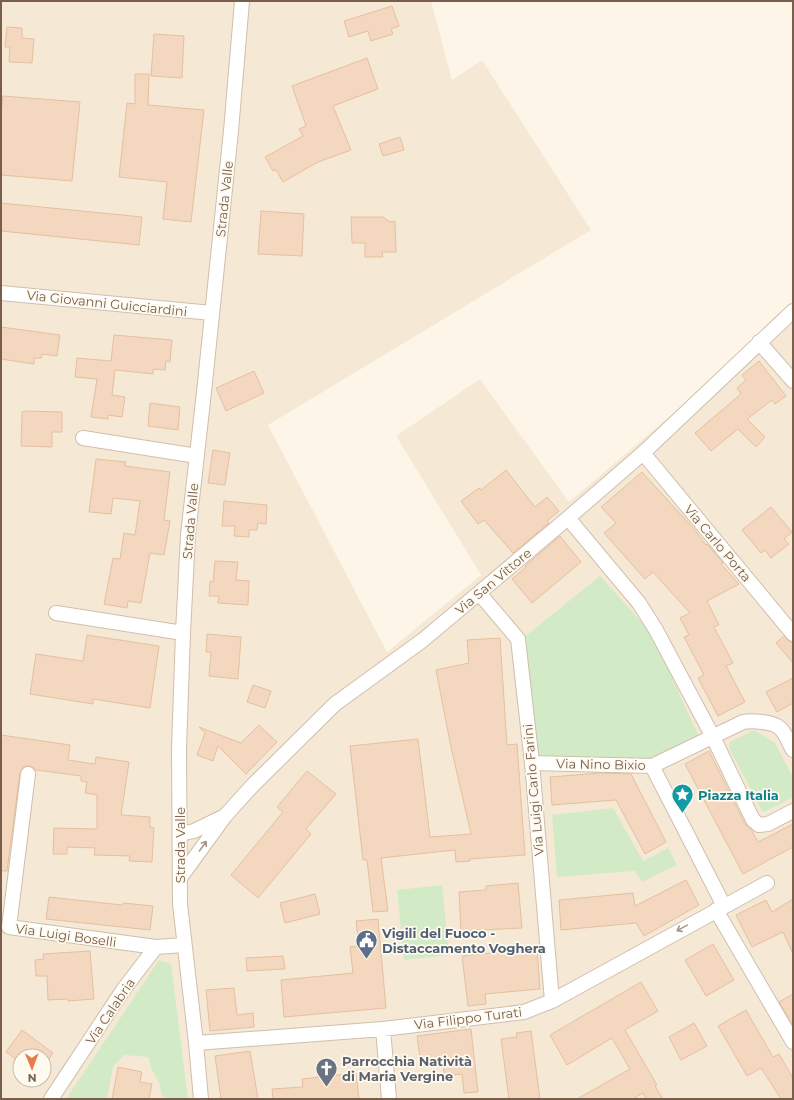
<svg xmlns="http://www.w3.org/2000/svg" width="794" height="1100" viewBox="0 0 794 1100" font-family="Montserrat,sans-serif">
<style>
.residential{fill:#f5e9d6;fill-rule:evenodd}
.green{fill:#d2ebc6}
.building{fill:#f3d7bf;stroke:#e6bf9f}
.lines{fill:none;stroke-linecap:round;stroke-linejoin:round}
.street-casing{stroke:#cfbfad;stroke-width:16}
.street{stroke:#fff;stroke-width:14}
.oneway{stroke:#a7968a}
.labels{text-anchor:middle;stroke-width:3.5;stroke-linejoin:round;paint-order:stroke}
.street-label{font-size:13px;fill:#785e4b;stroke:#fffaef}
.culture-label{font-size:13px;font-weight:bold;fill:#0d838f;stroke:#fffaef;text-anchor:start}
.service-label{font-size:13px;font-weight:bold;fill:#4e5e75;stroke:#fffaef;text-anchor:start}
.worship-label{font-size:13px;font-weight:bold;fill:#5b616d;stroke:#fffaef;text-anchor:start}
</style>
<rect width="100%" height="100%" fill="#fdf6e8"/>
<path class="residential" d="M1,1H431L452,80L482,60L591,230L268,425L387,652L481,575L396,436L480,379L569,502L793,311V1099H1ZM20,1056H44V1080H20Z"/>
<path class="green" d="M600,576L653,635L698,735L695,741L650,762L535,756L522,639Z
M754,730L775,743L793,777V797L766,811H762L729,748L730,742Z
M613,808L643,861L668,848L677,865L642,882L635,871L557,877L552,815Z
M442,885L449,955L404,960L397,890Z
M159,960L171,964L188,1099H168L162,1096L159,1082L152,1070L148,1057L124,1055L113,1067L107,1099H66Z"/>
<path class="building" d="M392,6L399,26L391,29L393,34L371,41L368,31L349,37L344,21Z
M7,27L22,28V38L34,39L32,63L9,62L10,47H5Z
M154,34L184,36L182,78L151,76Z
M367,58L378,89L333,106L351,150L318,162L283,182L276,170L273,171L265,157L303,136L299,129L306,126L292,86Z
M135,74H149L148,105L204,110L191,222L163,219L167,182L119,177L127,103L135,104Z
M3,96L80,102L72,181L1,175V113Z
M400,137L404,150L383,156L379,144Z
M1,203L142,217L139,245L1,231Z
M261,211L304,214L302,256L258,254Z
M351,217H383L390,222L395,221L396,252H382L383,257H365V243H352Z
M1,327L60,335L57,356L42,354L41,358H34V364L1,359Z
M114,335L172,340L170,362L166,361L165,370L153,369V374L115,370L112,395L125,397L122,417L108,415V419L91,417L97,379L75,377L77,358L111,361Z
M759,361L786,396L775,404L772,400L747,419L765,437L756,447L738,429L711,451L695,433L741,394L737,388L746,380L742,375Z
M254,371L264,393L226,411L216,388Z
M150,403L180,407L178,430L148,426Z
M26,411L62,412V432H52V447L21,446L22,412Z
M213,450L230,453L225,485L208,483Z
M96,459L126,462L125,466L170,472L164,520L170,521L164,555L150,553L141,603L128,601L127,608L104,604L113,558L120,559L124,533L135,535L140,501L113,498L111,514L89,512Z
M506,470L535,507L547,497L559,511L547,521L549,523L513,553L484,520L478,524L461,501L479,488L481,490Z
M642,472L694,529L706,545L707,544L723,563L721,564L739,584L707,601L719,625L714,627L733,663L726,666L745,702L718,716L698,678L704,675L684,637L689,635L680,618L690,613L653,572L645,579L604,533L616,523L601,507Z
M224,501L267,505L266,524L258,523L257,530H249V537L234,536L235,526H222Z
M771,507L792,532L784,539L789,544L771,558L765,550L761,553L742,530Z
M560,536L581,562L532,603L512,579L526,567L525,566Z
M215,561L238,562L236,580L249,581L248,605L218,603L219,596H209L210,581L213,582Z
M207,634L241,637L238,679L209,676L211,652H206Z
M87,635L159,646L150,708L93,699V704L30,694L36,654L83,661Z
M784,636L790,642H793V663L776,643Z
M500,638L507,745L517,744L525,855L470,859V861L456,862L455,850L381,858L388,911L373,912L367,860H363L350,746L418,739L430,837L471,834L451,747L436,670L469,663L467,640Z
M793,678V703L777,712L766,692Z
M253,685L271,691L265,708L247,702Z
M259,725L277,742L246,774L218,746L213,761L197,755L205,733L199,727L241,743Z
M1,735L70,745L68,760L95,764L96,757L129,762L121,815L150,817V827L154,828L152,862L129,861L130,856L94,855L95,848L67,847V854H53L54,828L97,829V795L85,793L87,782L81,781V776L36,770L33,767L29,766H24L20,773L7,871H1Z
M709,751L745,824L751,829L758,842L793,824V847L743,874L685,764Z
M307,771L336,794L306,829L311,834L258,898L231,875L283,812L277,807Z
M601,773L631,774L666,842L645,854L616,800L552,805L550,777Z
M686,880L699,905L644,936L636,923L561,930L559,900L633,893L635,906Z
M518,883L522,928L461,931L459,892L486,890V886Z
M315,894L320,914L285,923L280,903Z
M49,897L122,905L123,903L153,906L150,930L46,919Z
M793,899V954L783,932L752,947L736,915L766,900L772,912Z
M378,919L386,1008L284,1017L281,980L353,973L350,947L359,946L356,921Z
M713,944L734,980L706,996L685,960Z
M537,948L540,989L485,994L486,1004L468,1006L462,956Z
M90,951L94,999L68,1001V999L48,1000L47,976H36L35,960L44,959L43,954Z
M283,956L285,969L247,971L246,958Z
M641,982L658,1011L625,1030L657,1085L655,1086L663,1099H646L643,1093L633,1099H577L630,1069L612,1038L567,1065L550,1035Z
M234,988L237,1015L253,1013L254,1027L210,1031L206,990Z
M793,994V1025L779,1002Z
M746,1010L773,1057L779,1054L793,1078V1099H781L761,1068L747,1076L718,1026Z
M694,1023L707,1046L681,1060L669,1037Z
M471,1029L478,1092L464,1093L462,1074L444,1076L443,1062L421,1065L417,1036Z
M22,1030L53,1053L44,1066V1056H20V1062L6,1052Z
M531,1031L540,1099H509L501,1039L517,1037L516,1033Z
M250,1051L258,1099H221L215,1056Z
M118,1067L142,1072L140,1082L152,1084L149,1099H112Z
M356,1073L359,1099H273L272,1089L303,1087L302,1079Z"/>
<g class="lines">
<defs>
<path id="street" d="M1,293L212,313
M759,342L793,381
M83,438L197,456
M643,453L793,634
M568,518L639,603L656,630L713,737L753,820L759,825L768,824L793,811
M479,593L518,639L532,763L552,1001
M56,613L183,633
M532,763L652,766L743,722C752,720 773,722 780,728C786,734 789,743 793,750
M652,766L724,906
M28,774L9,927L156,947
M225,816L253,785L335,704L423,640L568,518L643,453L793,311
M180,834L194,831L225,816L180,878
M716,910L793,1042
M383,1029L389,1099
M196,1043L383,1029L524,1012L552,1001L767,883
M51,1099L123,990L156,947L184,945
M201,1099L196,1043L180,904L179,749L183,633L188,535L204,392L231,131L242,1"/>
</defs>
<use href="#street" class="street-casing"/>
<use href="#street" class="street"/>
</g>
<defs><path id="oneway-shaft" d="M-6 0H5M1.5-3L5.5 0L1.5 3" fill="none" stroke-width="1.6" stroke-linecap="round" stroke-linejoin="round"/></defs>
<g class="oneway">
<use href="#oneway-shaft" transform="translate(203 846) rotate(-54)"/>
<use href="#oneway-shaft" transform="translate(682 928) rotate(151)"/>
</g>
<defs>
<symbol id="sight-pin" viewBox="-11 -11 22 30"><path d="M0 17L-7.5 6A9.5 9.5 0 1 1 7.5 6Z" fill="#0f9aa8" stroke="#fffaef"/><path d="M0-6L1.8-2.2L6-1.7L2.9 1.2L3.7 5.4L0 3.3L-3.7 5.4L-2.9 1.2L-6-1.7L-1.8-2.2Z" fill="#fff"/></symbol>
<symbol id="civic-pin" viewBox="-11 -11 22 30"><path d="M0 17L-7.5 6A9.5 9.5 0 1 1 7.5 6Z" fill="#5c6f8a" stroke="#fffaef"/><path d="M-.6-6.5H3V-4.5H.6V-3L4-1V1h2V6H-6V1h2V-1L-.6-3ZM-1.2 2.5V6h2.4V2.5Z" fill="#fff"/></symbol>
<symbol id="church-pin" viewBox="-11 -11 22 30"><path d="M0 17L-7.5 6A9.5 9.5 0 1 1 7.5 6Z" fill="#6b7280" stroke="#fffaef"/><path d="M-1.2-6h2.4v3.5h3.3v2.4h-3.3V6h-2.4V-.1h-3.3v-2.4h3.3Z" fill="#fff"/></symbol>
</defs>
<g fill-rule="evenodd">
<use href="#sight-pin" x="670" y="782" width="25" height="34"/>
<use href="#civic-pin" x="354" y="928" width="25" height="34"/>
<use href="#church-pin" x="314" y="1056" width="25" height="34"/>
</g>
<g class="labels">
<g class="street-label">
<text transform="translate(224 199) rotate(-84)" y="5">Strada Valle</text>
<text transform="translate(107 303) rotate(6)" y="5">Via Giovanni Guicciardini</text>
<text transform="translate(190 521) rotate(-85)" y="5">Strada Valle</text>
<text transform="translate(718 543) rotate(50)" y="5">Via Carlo Porta</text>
<text transform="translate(493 581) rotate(-40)" y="5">Via San Vittore</text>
<text transform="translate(601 764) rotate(1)" y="5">Via Nino Bixio</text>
<text transform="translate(533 790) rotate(-95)" y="5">Via Luigi Carlo Farini</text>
<text transform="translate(180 845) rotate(-90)" y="5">Strada Valle</text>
<text transform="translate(66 935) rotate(8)" y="5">Via Luigi Boselli</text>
<text transform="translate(110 1011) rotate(-56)" y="5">Via Calabria</text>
<text transform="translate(468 1018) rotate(-7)" y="5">Via Filippo Turati</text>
</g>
<g class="culture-label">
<text x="698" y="800">Piazza Italia</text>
</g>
<g class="service-label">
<text x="382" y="938">Vigili del Fuoco -<tspan x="382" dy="15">Distaccamento Voghera</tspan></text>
</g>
<g class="worship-label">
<text x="342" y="1066">Parrocchia Natività<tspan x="342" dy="15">di Maria Vergine</tspan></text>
</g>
</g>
<rect width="794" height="1100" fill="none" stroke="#785e4b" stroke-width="4"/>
<g transform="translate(32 1068) rotate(179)"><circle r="19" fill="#fffaef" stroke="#c9bcad"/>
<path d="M0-3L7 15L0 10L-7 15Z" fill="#e87a4c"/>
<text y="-6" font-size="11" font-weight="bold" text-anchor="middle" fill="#785e4b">N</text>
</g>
</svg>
